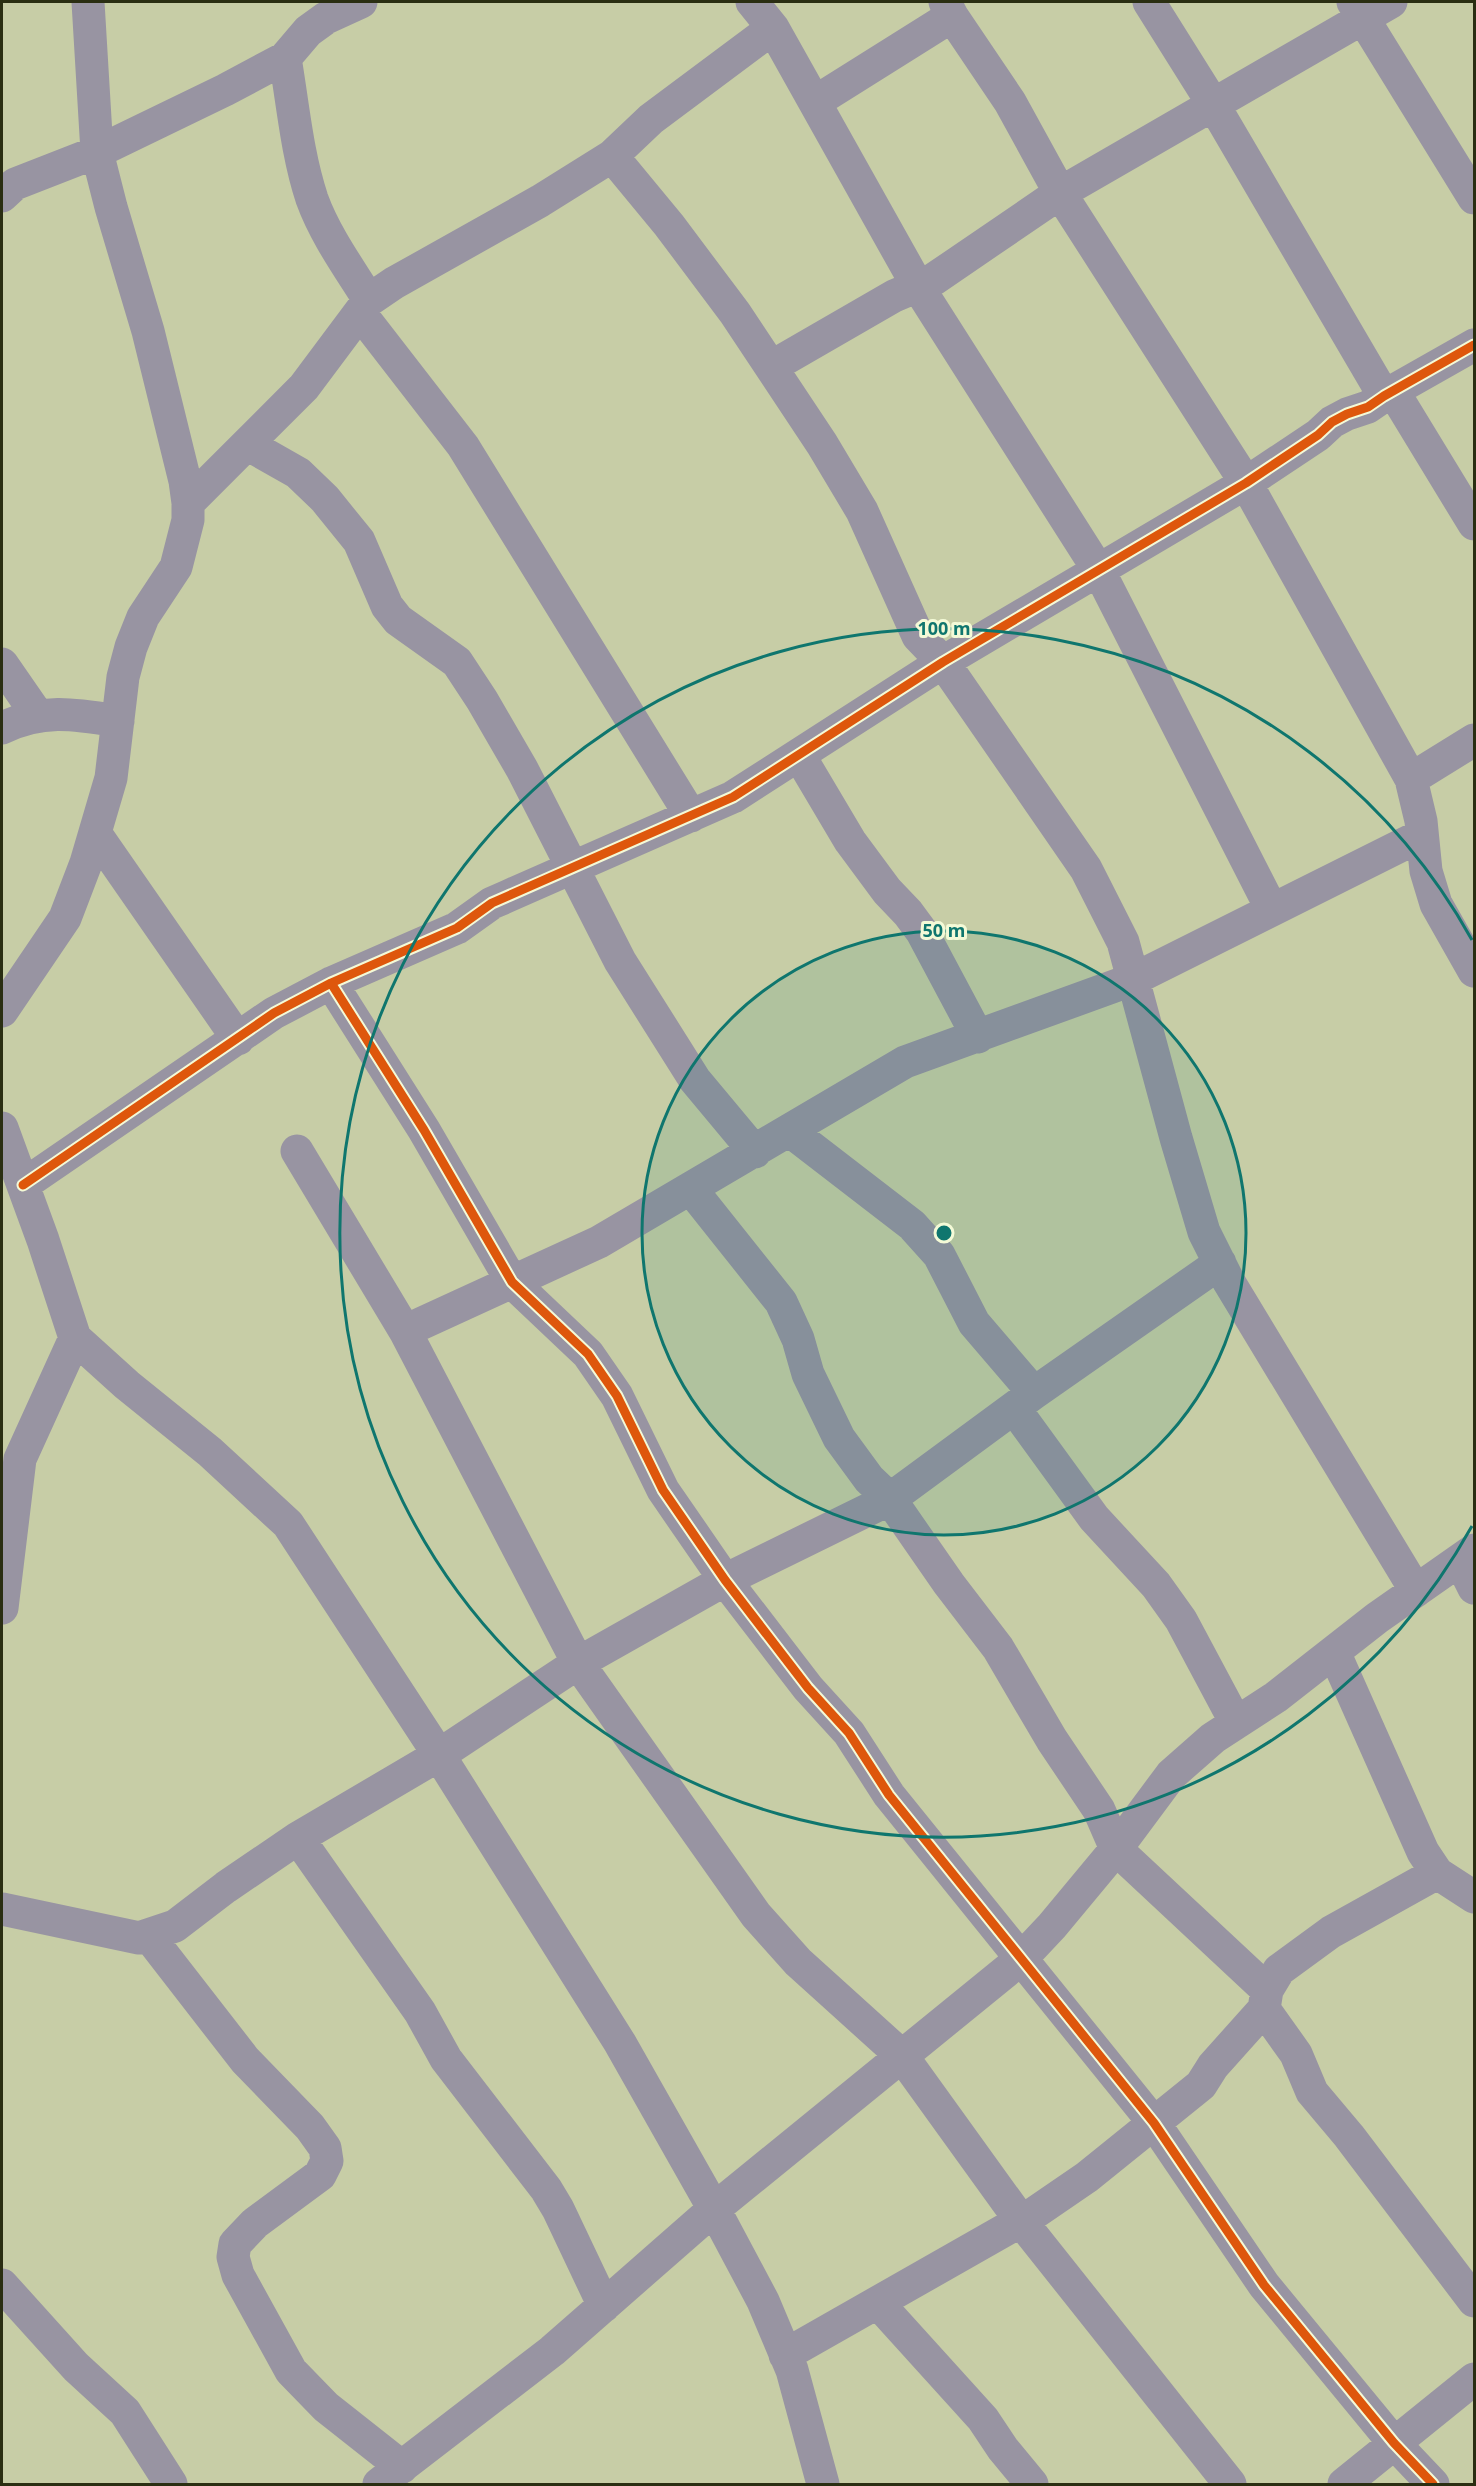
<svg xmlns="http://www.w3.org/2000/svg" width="1476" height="2486" viewBox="0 0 1476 2486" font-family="'Noto Sans',sans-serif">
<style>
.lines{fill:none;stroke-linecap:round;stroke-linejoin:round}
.minor{stroke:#9894a2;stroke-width:33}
.cycleway-casing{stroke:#f4fad7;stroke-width:13}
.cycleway{stroke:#de570c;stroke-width:9}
.ring{fill:none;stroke:#0f766e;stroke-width:3}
.centre{fill:#0f766e;stroke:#f4fad7;stroke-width:3}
.ring-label{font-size:18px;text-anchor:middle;font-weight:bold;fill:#0f766e;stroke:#f4fad7;stroke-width:6;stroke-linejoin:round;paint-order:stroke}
</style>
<rect width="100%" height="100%" fill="#c7cda6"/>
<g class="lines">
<path class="minor" d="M752,2L773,28L917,285L1099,571L1272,910
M945,2L952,16L1010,102L1060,193L1246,483L1411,779L1421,821L1426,871L1436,904L1474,971
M1149,2L1213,104L1384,396
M1353,2L1474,198
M285,58C293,105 297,154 312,199C325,235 349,268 369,300
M815,102L952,16
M612,156L669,225L735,313L822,444L862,511L918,636L943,662L1086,869L1123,942L1176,1138L1204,1232L1229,1282L1416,1591
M2,196L15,184L97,152L225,90L285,58L308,31L326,18L361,2
M360,313L463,446L691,816
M771,367L894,296L934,279L1060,193L1391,2
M1393,391L1474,524
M247,444L298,473L325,499L359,541L387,606L398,620L457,662L482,700L522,769L620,961L695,1080L755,1152
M188,503L304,387L369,300L394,283L540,201L612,156L651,119L773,28
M2,664L38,716
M2,728C42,708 75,714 118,721
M799,755L850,841L887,891L908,913L922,932L978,1037
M1411,779L1474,740
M95,833L238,1039
M331,983L424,1130L512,1282L588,1354L617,1396L663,1490L725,1580L808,1688L849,1733L889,1795L1154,2123L1264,2285L1394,2443L1433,2484
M2,1011L65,918L86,863L111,778L123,677L131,647L143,617L176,567L188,520V503L185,481L148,331L111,207L97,152L88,2
M2,1128L43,1240L75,1338L20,1459L2,1608
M790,1131L912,1225L939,1255L974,1323L1034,1393
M297,1151L405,1331L578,1663L756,1915L798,1962L902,2056L1021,2221L1230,2484
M23,1185L274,1013L331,983L457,928L492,903L508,896L733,797L943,662L1246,483L1318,435L1332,422L1347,414L1368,407L1384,396L1474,345
M691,1189L781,1302L798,1339L808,1374L839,1438L869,1479L890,1499L949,1584L998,1648L1052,1740L1099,1810L1116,1849L1267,1990
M405,1331L599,1242L905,1062L1134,979L1422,835
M75,1338L127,1385L210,1452L288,1524L439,1755L620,2043L714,2209L763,2301L792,2370L823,2484
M1014,1408L1094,1518L1156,1585L1181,1620L1236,1723
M1460,1560L1474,1588
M1334,1652L1423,1852L1437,1873L1474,1897
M298,1838L420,2012L446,2059L546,2189L558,2209L604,2306
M2,1909L139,1938L175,1926L226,1887L298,1838L439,1755L578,1663L725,1580L890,1499L1034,1393L1220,1263
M148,1935L245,2060L310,2127L325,2148L327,2161L320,2175L255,2223L235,2244L233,2257L238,2275L291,2371L326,2407L402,2467
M1264,2009L1296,2054L1312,2092L1349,2136L1474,2301
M2,2285L76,2367L125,2412L171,2484
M878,2303L983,2419L1003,2449L1032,2484
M785,2355L1033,2214L1087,2177L1201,2085L1213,2066L1264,2009L1267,1990L1279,1970L1331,1932L1437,1873
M379,2484L552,2351L714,2209L1021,1959L1052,1926L1116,1849L1171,1775L1213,1738L1276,1697L1377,1618L1474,1550
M1344,2484L1474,2379"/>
<defs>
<path id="cycleway" d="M331,983L424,1130L512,1282L588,1354L617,1396L663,1490L725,1580L808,1688L849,1733L889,1795L1154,2123L1264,2285L1394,2443L1433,2484
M23,1185L274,1013L331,983L457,928L492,903L508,896L733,797L943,662L1246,483L1318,435L1332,422L1347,414L1368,407L1384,396L1474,345"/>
</defs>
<use href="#cycleway" class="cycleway-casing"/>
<use href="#cycleway" class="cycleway"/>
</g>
<circle cx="944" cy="1233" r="302" fill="#0f766e" fill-opacity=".12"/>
<g class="ring">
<circle cx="944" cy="1233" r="302"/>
<path d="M1472 1526A604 604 0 1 1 1472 940"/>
</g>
<circle cx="944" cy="1233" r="9" class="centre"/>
<g class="ring-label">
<text x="944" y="635">100 m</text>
<text x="944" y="937">50 m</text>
</g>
<rect width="1476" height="2486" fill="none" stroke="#2a2e12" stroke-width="6"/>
</svg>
